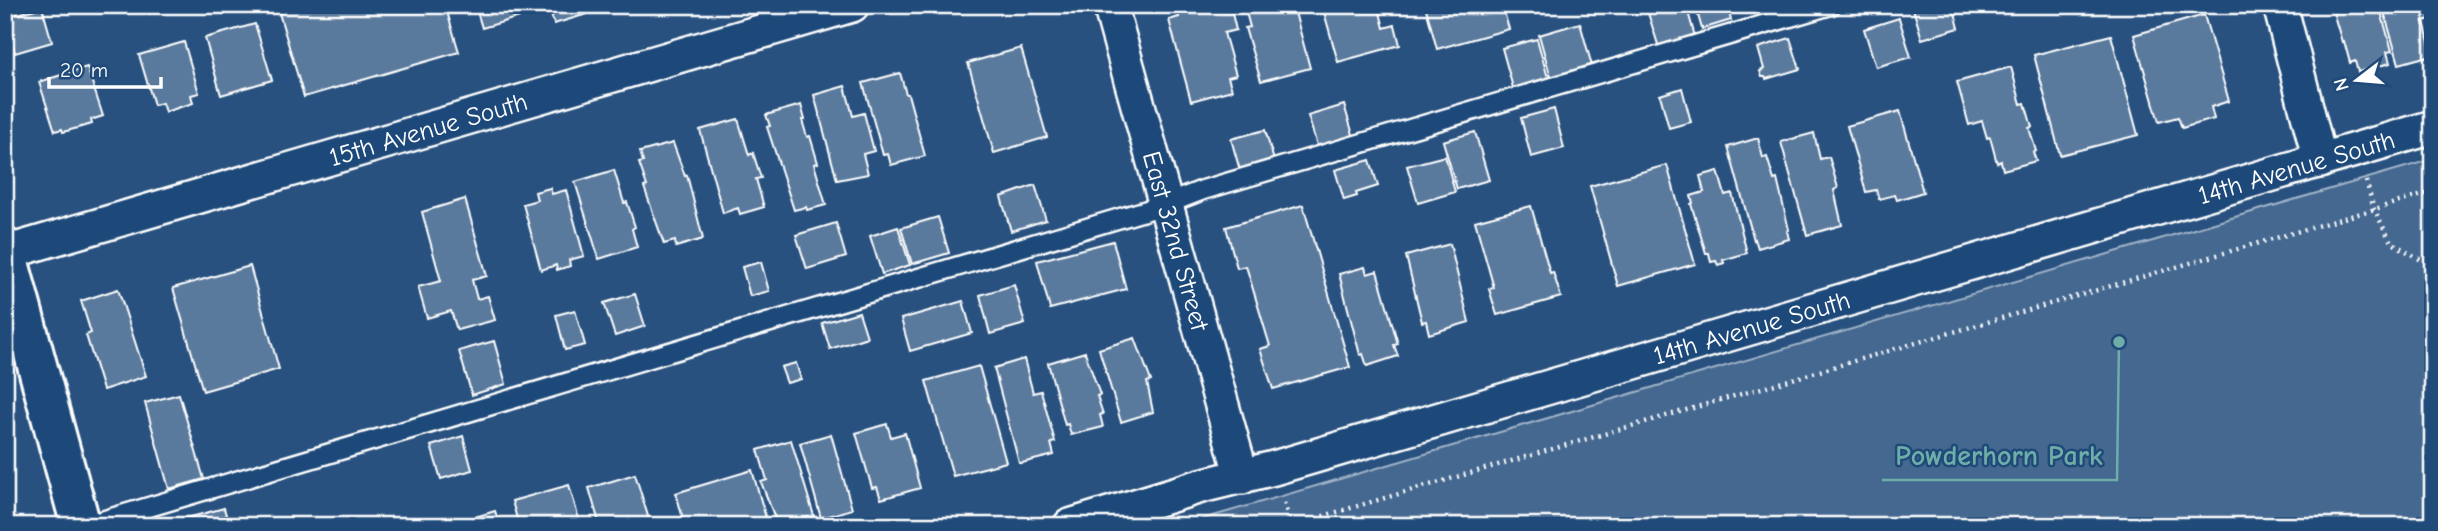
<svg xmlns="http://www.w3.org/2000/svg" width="2438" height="531" viewBox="0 0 2438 531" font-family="'Comic Neue',sans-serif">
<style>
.green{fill:#446890;stroke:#a2b4c8;stroke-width:2}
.building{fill:#5a7a9d;stroke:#fff;stroke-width:2}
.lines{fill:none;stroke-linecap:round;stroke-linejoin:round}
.lane-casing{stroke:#fff;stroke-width:23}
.street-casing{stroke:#fff;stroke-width:38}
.secondary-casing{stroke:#fff;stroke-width:44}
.path{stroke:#fff;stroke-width:4.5;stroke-dasharray:2 5;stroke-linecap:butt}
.lane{stroke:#1f4a7a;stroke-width:18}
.street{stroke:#1f4a7a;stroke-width:33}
.secondary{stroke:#1f4a7a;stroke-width:38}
.labels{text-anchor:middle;stroke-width:5;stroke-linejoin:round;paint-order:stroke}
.street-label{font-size:26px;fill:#fff;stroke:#1f4a7a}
.leader{fill:none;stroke:#6fada8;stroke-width:2.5}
.callout-dot{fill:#6fada8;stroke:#1f4a7a;stroke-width:2.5}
.callout-label{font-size:28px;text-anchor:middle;font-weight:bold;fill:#6fada8;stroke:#1f4a7a;stroke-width:5;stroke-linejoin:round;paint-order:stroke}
</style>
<rect width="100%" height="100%" fill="#28517f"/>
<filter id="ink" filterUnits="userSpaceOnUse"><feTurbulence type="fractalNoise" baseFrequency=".0143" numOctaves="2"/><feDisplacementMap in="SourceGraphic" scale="14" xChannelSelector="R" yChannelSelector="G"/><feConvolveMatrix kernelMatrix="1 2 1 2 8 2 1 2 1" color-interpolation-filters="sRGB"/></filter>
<g filter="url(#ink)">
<path class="green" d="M2433,159V526H1179Z"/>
<path class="building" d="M304,5H445L459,52L304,97L279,13Z
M475,5H528L530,14L482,28Z
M548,5H584L587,14L554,24Z
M1180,5H1201L1202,11L1230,5L1236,30L1224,33L1236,75L1228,77L1232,90L1191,101L1169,20L1179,17L1176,6Z
M1244,5H1293L1310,68L1261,81L1245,28L1250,27Z
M1322,5H1378L1384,28L1395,25L1400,45L1338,62Z
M1425,5H1502L1509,29L1437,49Z
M1674,5H1686L1696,40L1660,51L1648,13Z
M1695,5H1727L1731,20L1702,29Z
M1912,5H1953L1959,28L1922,39Z
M2335,5H2379L2392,51L2387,52L2390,63L2358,72L2355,61L2350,63L2344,41L2342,42L2333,12H2336Z
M2382,5H2427L2430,19L2424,21L2432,55L2399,64Z
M42,7L52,42L15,53L5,18Z
M2204,15L2229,101L2211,107L2214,119L2182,128L2178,117L2159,122L2134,35Z
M1899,18L1911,57L1876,67L1864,29Z
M1580,23L1594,73L1553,85L1539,35Z
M255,24L272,80L221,95L205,38Z
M2111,35L2138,135L2060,155L2034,55Z
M1790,38L1800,69L1766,79L1765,77H1762L1760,71L1764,69L1758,48Z
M1537,39L1550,85L1515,95L1502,48Z
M184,42L199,93L191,95L193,103L165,112L162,103L154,105L139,55Z
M1021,48L1047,137L994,153L968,63Z
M87,67L103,116L91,120L92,124L63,132L62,129L55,131L39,82Z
M2011,67L2021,104L2025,103L2032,127L2029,128L2036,151L2033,152L2036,161L2003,170L2001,161L1997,163L1990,137L1987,138L1982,121L1969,125L1957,82Z
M900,73L906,94H908L925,156L891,165L888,154L883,155L863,83Z
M845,86L853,116L864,113L874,151L863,154L868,174L837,180L814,95Z
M1682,88L1691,122L1669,128L1660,95Z
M801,105L805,120H802L807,137L810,136L818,163L814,164L826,205L807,210L806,207L794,210L767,127L770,126L766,115Z
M1344,105L1355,141L1319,152L1308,116Z
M1554,109L1564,148L1531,157L1521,118Z
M1900,111L1923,192L1897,200L1895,195L1879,199L1876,190L1866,192L1847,126Z
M738,119L749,155L753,153L761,178L756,179L764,207L740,214L738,208L723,213L700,130Z
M1265,130L1275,164L1241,174L1231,139Z
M1475,132L1489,180L1457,189L1443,141Z
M1814,133L1820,159L1829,157L1838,188L1834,190L1842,225L1807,235L1781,142Z
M1758,138L1763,158L1767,157L1774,180L1777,179L1789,230L1787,231L1789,239L1758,248L1755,239L1754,240L1728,147Z
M673,143L685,176L687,175L703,239L676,247L675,241L664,244L644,187L647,186L639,163L643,162L640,152Z
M1445,156L1455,192L1418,203L1407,166Z
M1370,160L1378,186L1356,193L1357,196L1344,200L1335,170Z
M1667,165L1695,264L1618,286L1590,186Z
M614,170L624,203L627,202L635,227L632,229L637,247L599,259L575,182Z
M1718,171L1725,195L1732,193L1747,253L1723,260L1724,263L1718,265L1716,261L1711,262L1709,253H1706L1691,204L1693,203L1691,196L1704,192L1700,176Z
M1035,185L1046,220L1011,231L1001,197Z
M550,188L552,194L566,190L584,256L569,260L570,266L557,270L556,265L541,270L523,204L537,200L535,192Z
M465,199L487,276L472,280L477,299L488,296L495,320L457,330L451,311L427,318L418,287L441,281L422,212Z
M1303,205L1350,367L1273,389L1260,349L1270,346L1246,266L1237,268L1226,227Z
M1531,206L1550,273L1553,272L1561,297L1497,315L1489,289L1494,288L1475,221Z
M938,217L949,253L912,264L901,228Z
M836,223L846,257L807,269L796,235Z
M898,227L910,265L882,274L870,236Z
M1113,241L1126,289L1050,309L1037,261Z
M1450,244L1469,322L1429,334L1426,321L1422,322L1406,256Z
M761,262L769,291L750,296L742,267Z
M250,266L279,369L203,391L173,288Z
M1365,267L1367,274L1377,271L1398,344L1394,345L1398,356L1367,366L1363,354L1360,355L1339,274Z
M1014,285L1025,324L990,334L980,295Z
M118,289L146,376L103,390L86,335L91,333L81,301Z
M635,294L645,326L615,336L604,303Z
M963,301L972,333L910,351L901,319Z
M575,310L585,345L565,350L556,315Z
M859,312L867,337L830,349L822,323Z
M1135,338L1151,381L1147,382L1153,412L1121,422L1099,349Z
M494,341L506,384L472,395L459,351Z
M1085,352L1100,395L1097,396L1103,414L1100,415L1103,427L1071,435L1068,424L1065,425L1048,363Z
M1024,359L1033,393L1041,391L1055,442L1051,443L1054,455L1022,463H1019L994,368Z
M796,363L801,379L787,383L781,367Z
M979,366L1006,462L953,476L926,381Z
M179,394L204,479L169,489L145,403Z
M887,424L891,437L905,433L920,488L881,499L877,487L872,488L856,433Z
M831,434L852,509L821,518L800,443Z
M463,436L472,470L441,479L431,446Z
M791,440L814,516L778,526L761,482L767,480L758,450Z
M752,470L768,525L685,526L676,493Z
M635,474L651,526H600L589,488Z
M569,485L581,526H519L512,501Z
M224,508L229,526H158Z
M495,511L500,526H455V523Z"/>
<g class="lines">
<defs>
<path id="lane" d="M85,526L1164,205L1203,190L1831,5"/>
<g id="street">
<path id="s1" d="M1110,5L1242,477"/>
<path d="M2280,5L2320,161"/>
<path id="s2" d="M5,253L852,5"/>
<path id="s3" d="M1070,526L1201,486L1274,468L2433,127"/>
</g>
<path id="secondary" d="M5,248L81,526"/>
</defs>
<use href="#lane" class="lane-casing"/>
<use href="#street" class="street-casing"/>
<use href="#secondary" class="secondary-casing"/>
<path class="path" d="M2366,181L2374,209L2391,242L2433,267
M1284,503L1291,525
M1289,526L2433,192"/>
<use href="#lane" class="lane"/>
<use href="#street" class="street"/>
<use href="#secondary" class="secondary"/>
</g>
</g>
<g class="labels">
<g class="street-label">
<text dy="9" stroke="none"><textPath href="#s2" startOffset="441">15th Avenue South</textPath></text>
<text dy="9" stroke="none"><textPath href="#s3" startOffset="1278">14th Avenue South</textPath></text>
<text dy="9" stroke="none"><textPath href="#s1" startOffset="245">East 32nd Street</textPath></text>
<text dy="9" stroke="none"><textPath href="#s3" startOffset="710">14th Avenue South</textPath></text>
</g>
</g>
<path class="leader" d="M2119 342L2117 480H1882"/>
<circle class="callout-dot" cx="2119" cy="342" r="7"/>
<g class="callout-label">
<text x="1999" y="465">Powderhorn Park</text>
</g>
<rect width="2438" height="531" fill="none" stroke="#1f4a7a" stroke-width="28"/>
<rect x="14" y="14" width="2410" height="503" fill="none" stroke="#fff" stroke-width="2.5" filter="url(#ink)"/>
<g transform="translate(2357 80) rotate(254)" stroke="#1f4a7a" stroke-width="5" paint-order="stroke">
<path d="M0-5L12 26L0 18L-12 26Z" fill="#ffffff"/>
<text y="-10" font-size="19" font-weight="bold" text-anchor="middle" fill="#ffffff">N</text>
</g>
<path d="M49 77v10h112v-10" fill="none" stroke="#ffffff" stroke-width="3.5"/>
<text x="60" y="77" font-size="21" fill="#ffffff" stroke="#1f4a7a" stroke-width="5" paint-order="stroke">20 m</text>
</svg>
